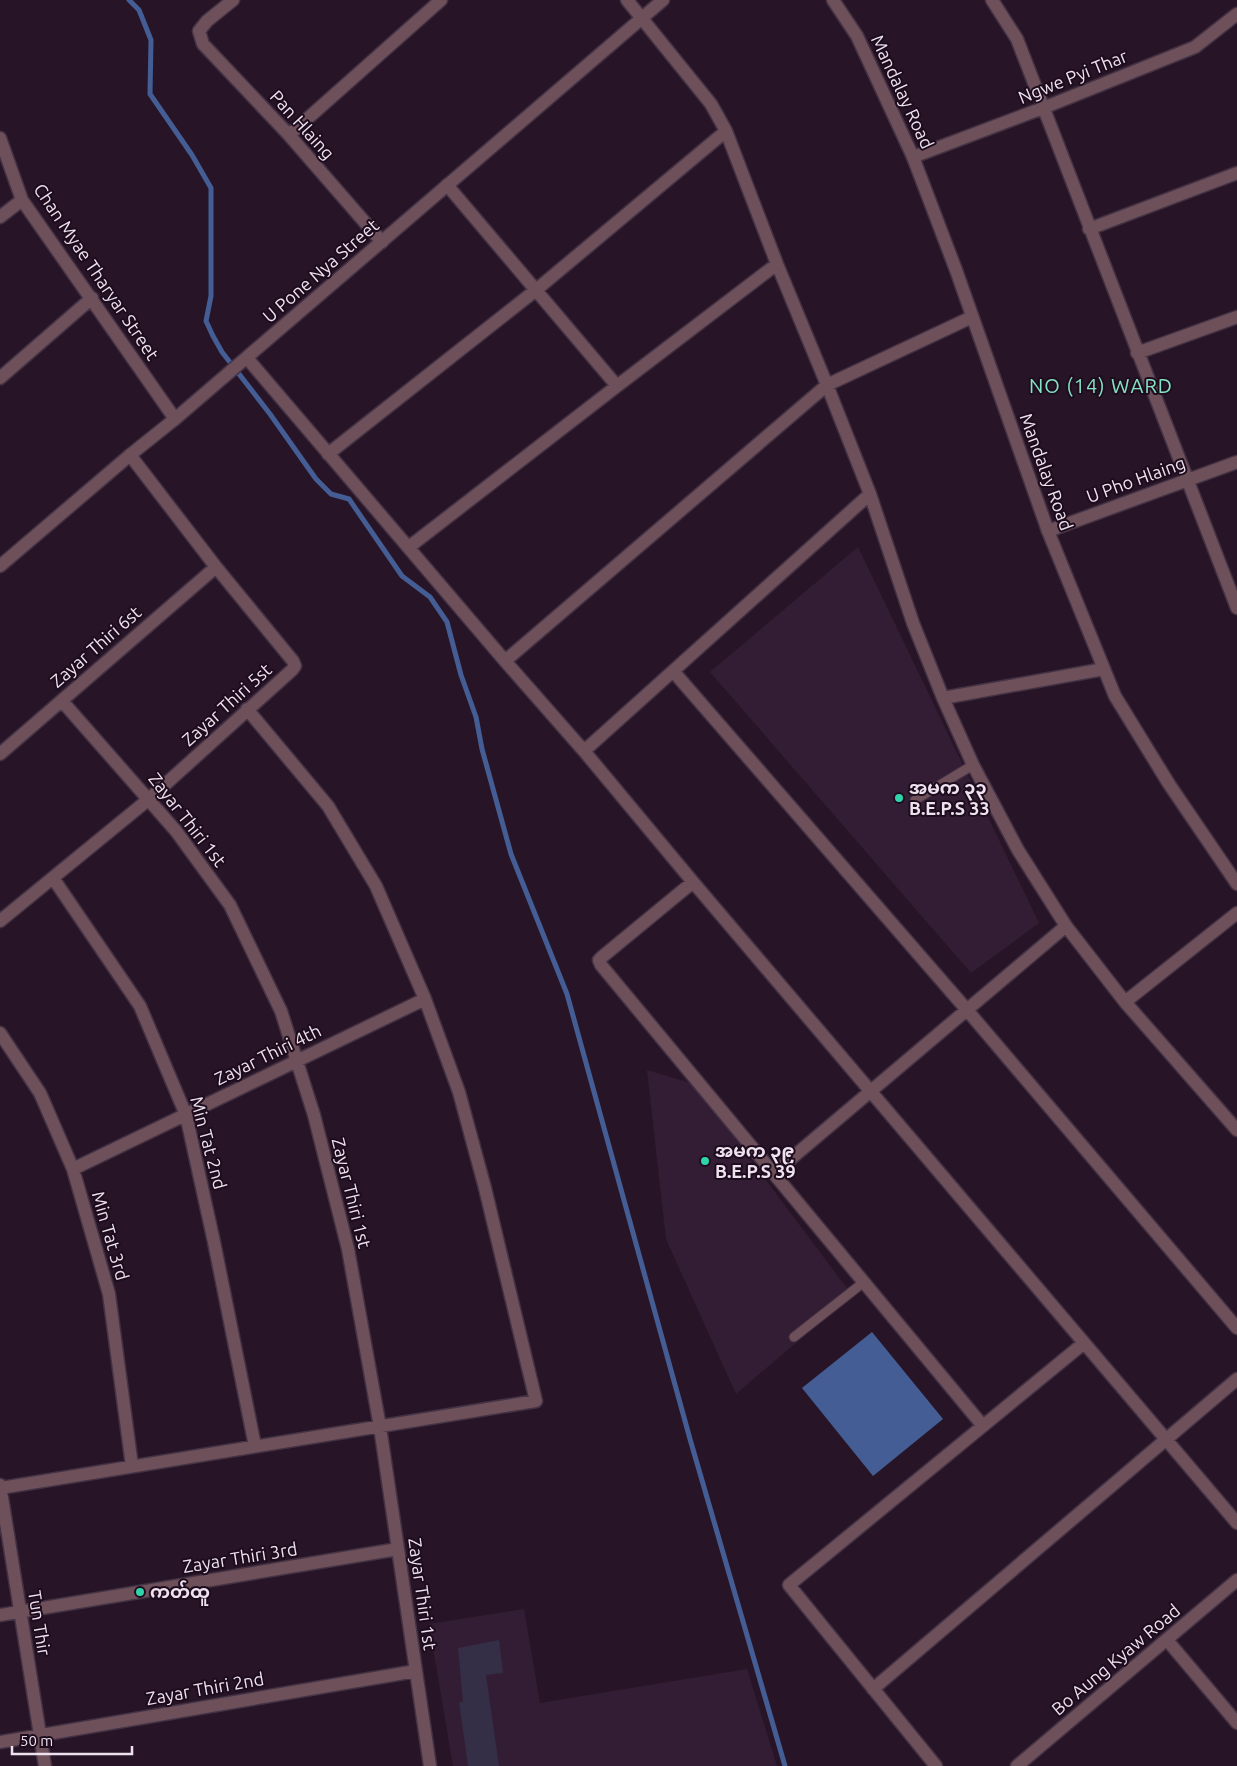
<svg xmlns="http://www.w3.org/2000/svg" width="1237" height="1766" viewBox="0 0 1237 1766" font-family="Ubuntu,'Noto Sans Myanmar',sans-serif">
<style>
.built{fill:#331d34}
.water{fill:#445e95}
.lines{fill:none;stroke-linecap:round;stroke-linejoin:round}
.stream{stroke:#445e95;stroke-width:5}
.building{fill:#342e46}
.service-casing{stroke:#433243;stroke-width:11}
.minor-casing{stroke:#433243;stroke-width:15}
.tertiary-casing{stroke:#433243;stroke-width:15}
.service{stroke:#6e505a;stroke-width:9}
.minor{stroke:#6e505a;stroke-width:12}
.tertiary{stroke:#6e505a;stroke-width:12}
.poi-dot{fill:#2fd4aa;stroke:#1d0c1d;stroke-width:2}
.labels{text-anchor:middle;stroke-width:4;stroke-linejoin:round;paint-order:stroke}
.street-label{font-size:18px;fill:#efe2ef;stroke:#1d0c1d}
.poi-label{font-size:18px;font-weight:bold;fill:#efe2ef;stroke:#1d0c1d;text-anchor:start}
.quarter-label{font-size:20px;letter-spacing:1px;fill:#86e3c4;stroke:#1d0c1d}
</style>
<rect width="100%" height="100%" fill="#271527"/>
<path class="built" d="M858,547L1039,923L971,973L710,672Z
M647,1070L694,1084L852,1295L736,1394L666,1239Z
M524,1609L540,1703L747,1669L777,1766H453L429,1624Z"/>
<path class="water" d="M872,1332L943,1419L873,1476L802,1388Z"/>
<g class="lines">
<path class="stream" d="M129,0L139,10L151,40L150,94L192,155L211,188V296L206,321L213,336L222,352L270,414L316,479L331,494L349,499L402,576L430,597L447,622L461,675L476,717L482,749L511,854L567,994L690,1439L785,1766"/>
</g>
<path class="building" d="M499,1640L503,1673L486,1675L499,1766H468L459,1702H463L458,1648Z"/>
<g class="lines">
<defs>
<path id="service" d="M915,800L973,765
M794,1337L864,1282"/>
<path id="minor" d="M233,0L207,21L199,31L203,44L289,135L382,242
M627,0L711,104L726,131L777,264L827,385L870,494L913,623L943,698L973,765L1018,850L1066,926L1125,1002L1237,1130
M992,0L1017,39L1237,608
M289,135L441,0
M0,138L22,200L175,419
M913,157L1043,108L1195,47L1237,14
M447,185L617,386
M0,217L22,200
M1089,229L1237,173
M1137,353L1237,317
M247,358L505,661L584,751L693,882L1237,1523
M0,378L92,298
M328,454L536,290L726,131
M1048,531L1237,462
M409,547L617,386L777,264
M505,661L827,385L972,317
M673,671L967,1010L1237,1328
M943,698L1104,669
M62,701L176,831L230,905L281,1011L314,1115L348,1249L380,1427L430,1766
M584,751L870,494
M0,754L216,567
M53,878L140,1006L186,1115L214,1242L255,1446
M693,882L602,957L599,960L601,965L983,1426
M0,921L149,799L292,670L295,666L293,661L216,567L130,455
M1125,1002L1237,913
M0,1033L40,1093L73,1169L109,1294L132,1466
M73,1169L425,999
M774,1173L1066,926
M0,1485L45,1766
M0,1488L536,1401L485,1188L459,1092L425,999L376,886L328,806L247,709
M0,1615L398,1549
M1167,1640L1237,1723
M873,1689L1237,1379
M0,1742L416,1671
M936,1766L789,1585L1084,1343"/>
<path id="tertiary" d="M833,0L857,36L913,157L956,270L1048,531L1115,696L1169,784L1237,884
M0,566L130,455L175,419L663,0
M1017,1766L1237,1580"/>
</defs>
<use href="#service" class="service-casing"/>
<use href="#minor" class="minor-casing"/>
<use href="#tertiary" class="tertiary-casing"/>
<use href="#service" class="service"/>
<use href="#minor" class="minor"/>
<use href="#tertiary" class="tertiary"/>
</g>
<g class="poi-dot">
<circle cx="899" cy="798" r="5"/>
<circle cx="705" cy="1161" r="5"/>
<circle cx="140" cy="1592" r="5"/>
</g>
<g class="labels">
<g class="street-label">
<text transform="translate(1073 77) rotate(-22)" y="6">Ngwe Pyi Thar</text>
<text transform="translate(902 92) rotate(65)" y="6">Mandalay Road</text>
<text transform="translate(302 125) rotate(48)" y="6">Pan Hlaing</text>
<text transform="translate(321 271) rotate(-41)" y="6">U Pone Nya Street</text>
<text transform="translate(96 272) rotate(56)" y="6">Chan Myae Tharyar Street</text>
<text transform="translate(1046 472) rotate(70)" y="6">Mandalay Road</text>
<text transform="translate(1136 480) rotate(-20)" y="6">U Pho Hlaing</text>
<text transform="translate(96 647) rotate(-41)" y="6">Zayar Thiri 6st</text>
<text transform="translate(227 705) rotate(-42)" y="6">Zayar Thiri 5st</text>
<text transform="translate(187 820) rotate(52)" y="6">Zayar Thiri 1st</text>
<text transform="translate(268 1055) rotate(-26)" y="6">Zayar Thiri 4th</text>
<text transform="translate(208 1143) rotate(75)" y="6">Min Tat 2nd</text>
<text transform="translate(351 1193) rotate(76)" y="6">Zayar Thiri 1st</text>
<text transform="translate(110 1236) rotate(74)" y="6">Min Tat 3rd</text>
<text transform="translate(240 1558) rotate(-9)" y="6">Zayar Thiri 3rd</text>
<text transform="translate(422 1594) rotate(82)" y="6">Zayar Thiri 1st</text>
<text transform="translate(39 1623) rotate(81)" y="6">Tun Thir</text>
<text transform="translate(1116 1660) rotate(-40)" y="6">Bo Aung Kyaw Road</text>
<text transform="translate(205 1689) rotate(-10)" y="6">Zayar Thiri 2nd</text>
</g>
<g class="poi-label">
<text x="909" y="794">အမက ၃၃<tspan x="909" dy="21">B.E.P.S 33</tspan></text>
<text x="715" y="1157">အမက ၃၉<tspan x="715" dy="21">B.E.P.S 39</tspan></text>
<text x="150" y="1598">ကတ်ထူ</text>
</g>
<g class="quarter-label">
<text x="1101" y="393">NO (14) WARD</text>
</g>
</g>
<path d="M12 1746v8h120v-8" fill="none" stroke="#efe2ef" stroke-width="2.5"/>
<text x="20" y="1746" font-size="15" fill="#efe2ef" stroke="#1d0c1d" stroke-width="4" paint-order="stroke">50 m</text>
</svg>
